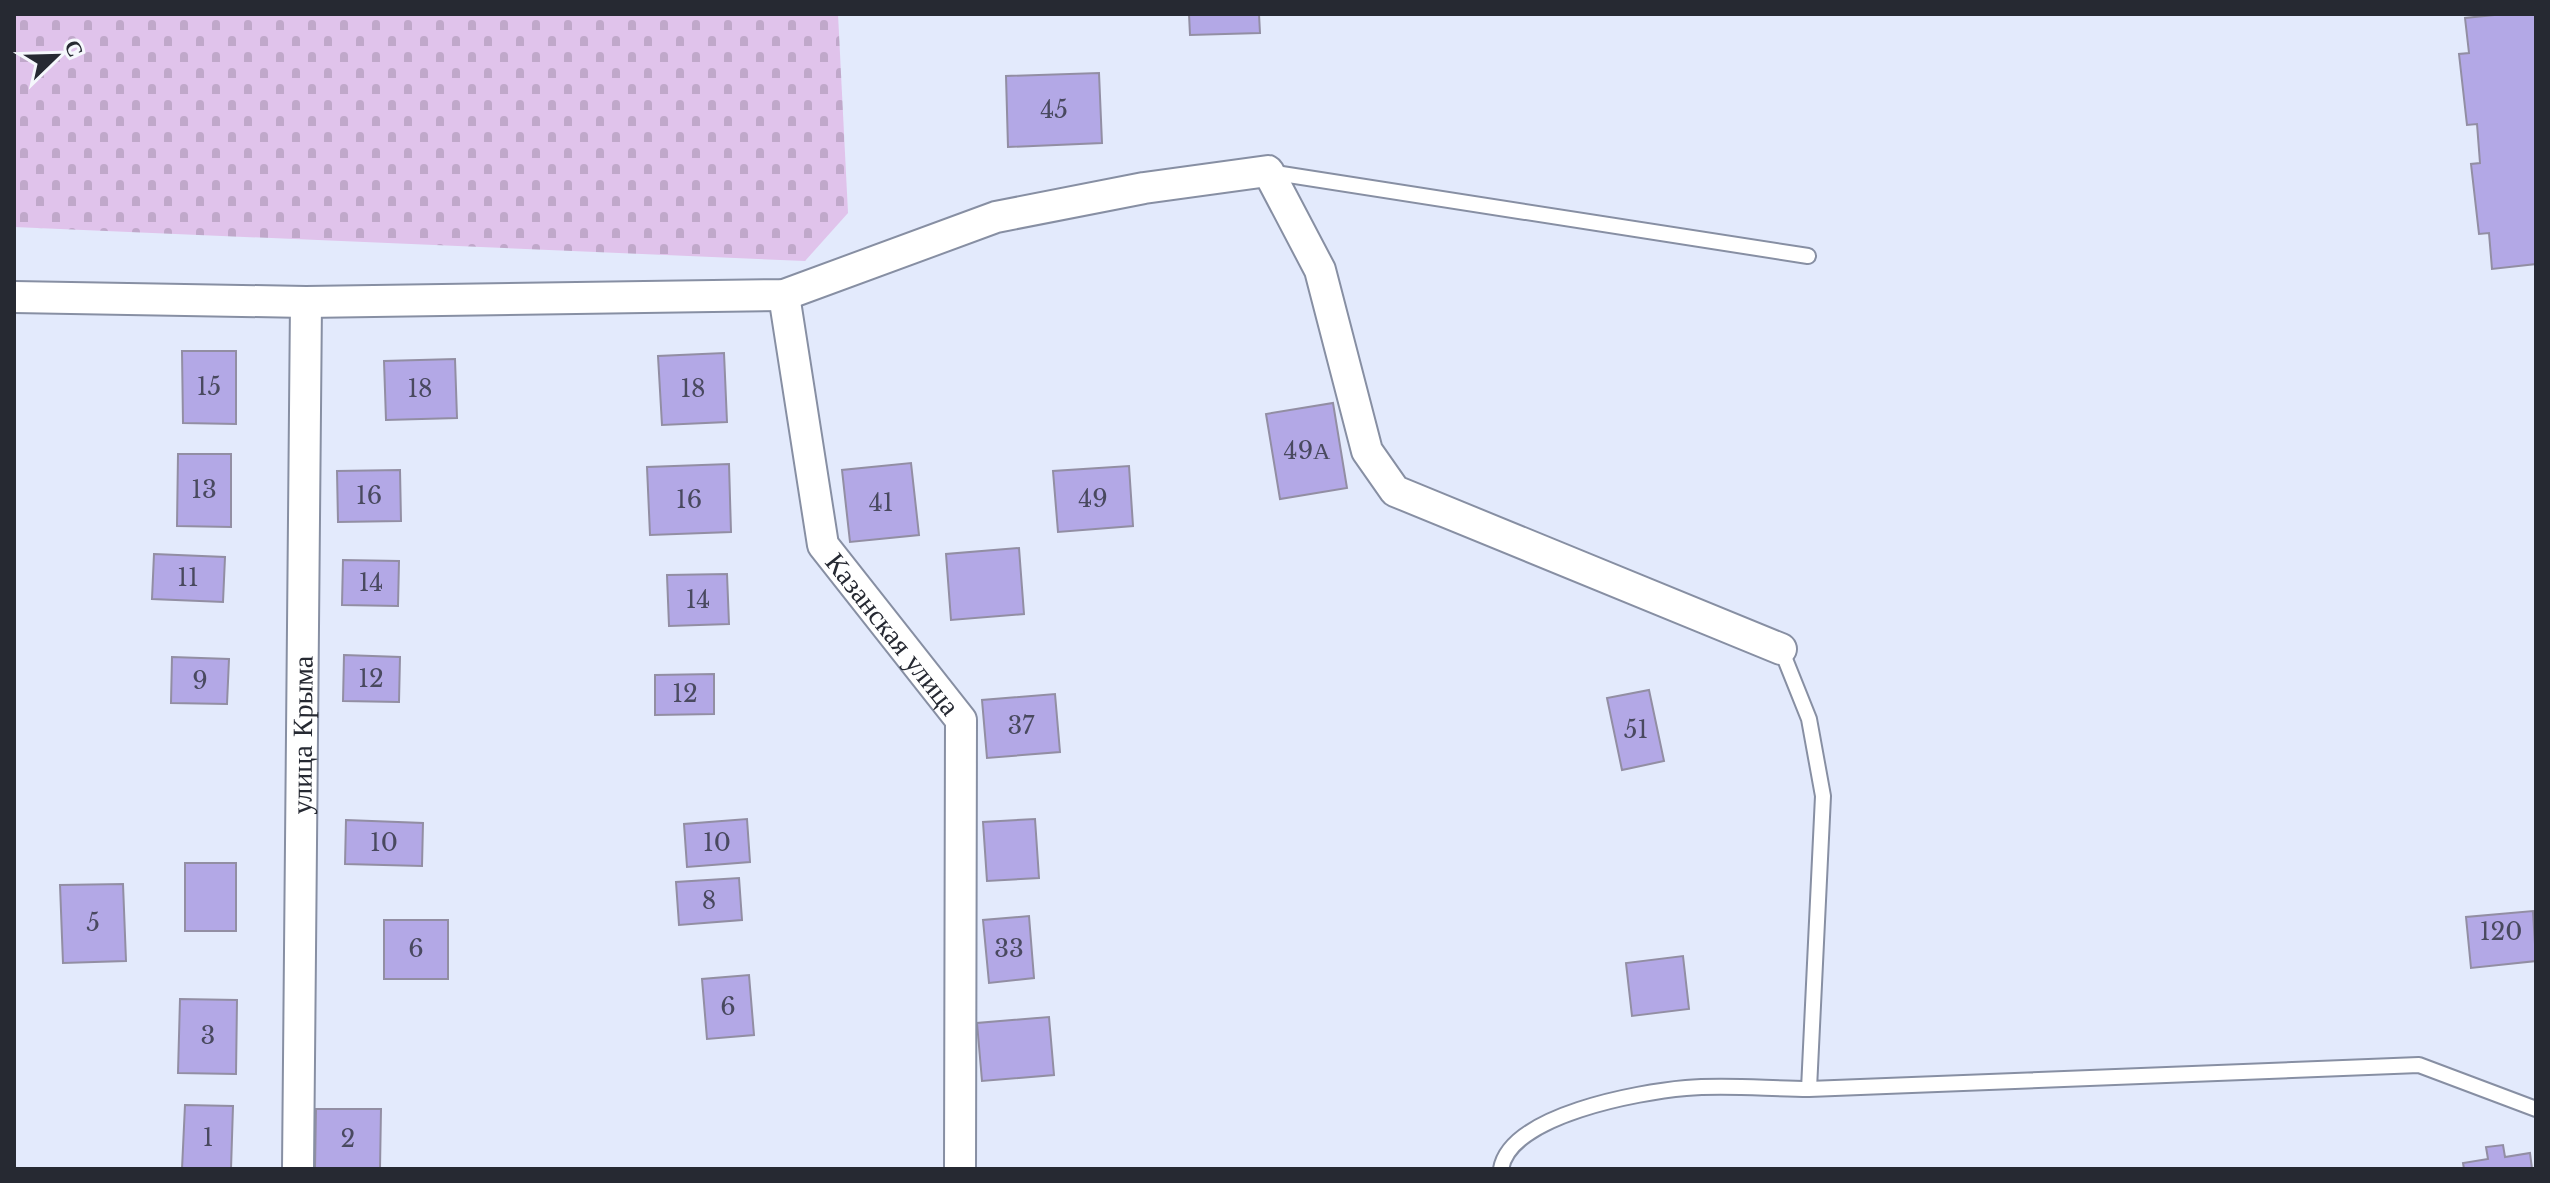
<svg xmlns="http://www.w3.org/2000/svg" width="2550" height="1183" viewBox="0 0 2550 1183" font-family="'Libre Baskerville',serif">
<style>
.cemetery{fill:url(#cemetery-stones)}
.building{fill:#b3a8e6;stroke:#928ea3;stroke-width:2}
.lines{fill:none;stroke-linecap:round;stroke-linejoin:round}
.service-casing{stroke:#878fa3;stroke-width:18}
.minor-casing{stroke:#878fa3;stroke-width:34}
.service{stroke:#fff;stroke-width:14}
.minor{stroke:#fff;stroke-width:30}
.labels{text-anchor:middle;stroke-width:7;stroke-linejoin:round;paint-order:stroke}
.number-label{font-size:24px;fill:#49495f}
.street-label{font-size:28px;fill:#262932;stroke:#f5f7fc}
</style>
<defs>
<pattern id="cemetery-stones" width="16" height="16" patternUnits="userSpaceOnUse" patternTransform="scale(2)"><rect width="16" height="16" fill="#e0c3eb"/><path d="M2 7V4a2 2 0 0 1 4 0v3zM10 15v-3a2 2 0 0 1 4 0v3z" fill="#c0a8ca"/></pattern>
</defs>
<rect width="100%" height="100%" fill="#e3eafc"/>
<path class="cemetery" d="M14,14H838L848,213L805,261L14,227Z"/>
<path class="building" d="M1189,14H1259L1260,33L1190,35Z
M2504,14H2536V264L2492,269L2489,233L2479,234L2471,164L2480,163L2477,124L2467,125L2459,54L2469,53L2465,18Z
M1099,73L1102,143L1008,147L1006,76Z
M182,351H236V424L183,423Z
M724,353L727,422L662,425L658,356Z
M455,359L457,418L386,420L384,361Z
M1333,403L1347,488L1280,499L1266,414Z
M178,454H231V527L177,526Z
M911,463L919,535L850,542L842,470Z
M729,464L731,532L650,535L647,467Z
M1129,466L1133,526L1058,532L1053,471Z
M400,470L401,521L338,522L337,471Z
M1019,548L1024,614L951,620L946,554Z
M154,554L225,557L223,602L152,599Z
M343,560L399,561L398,606L342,605Z
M727,574L729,624L669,626L667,575Z
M344,655L400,657L399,702L343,701Z
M172,657L229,659L227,704L171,703Z
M714,674V714L655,715V675Z
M1649,690L1664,761L1622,770L1607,698Z
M1055,694L1060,752L987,758L982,700Z
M747,819L750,862L687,867L684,824Z
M1035,819L1039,878L987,881L983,822Z
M346,820L423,823L422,866L345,864Z
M185,863H236V931H185Z
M739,878L742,920L679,925L676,882Z
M123,884L126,961L63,963L60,885Z
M2533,911L2536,961L2471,968L2466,917Z
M1029,916L1034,978L989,983L983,920Z
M384,920H448V979H384Z
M1683,956L1689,1009L1632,1016L1626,963Z
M749,975L754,1035L707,1039L702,979Z
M180,999L237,1000L236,1074L178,1073Z
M1049,1017L1054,1075L982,1081L977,1023Z
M185,1105L233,1106L231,1169H182Z
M316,1109H381L380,1169H315Z
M2503,1145L2505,1157L2530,1153L2532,1169H2464L2463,1163L2488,1159L2486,1147Z"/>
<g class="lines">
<defs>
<path id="service" d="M1269,172L1808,256
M1809,1089L2419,1065L2536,1109
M1501,1169C1510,1115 1639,1092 1686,1088C1726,1084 1768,1089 1809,1089L1823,796L1809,719L1781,649"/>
<g id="minor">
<path id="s1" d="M784,295L823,545L961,720L960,1169"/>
<path d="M14,297L306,302L784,295L996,217L1144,188L1268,171L1320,270L1367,451L1395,491L1781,649"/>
<path id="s2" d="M298,1169L306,302"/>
</g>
</defs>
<use href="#service" class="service-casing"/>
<use href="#minor" class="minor-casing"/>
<use href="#service" class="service"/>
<use href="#minor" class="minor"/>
</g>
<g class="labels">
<g class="number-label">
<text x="1054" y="118">45</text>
<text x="209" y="395">15</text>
<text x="420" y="397">18</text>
<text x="693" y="397">18</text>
<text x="1307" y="459">49А</text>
<text x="204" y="498">13</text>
<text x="369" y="504">16</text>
<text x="1093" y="507">49</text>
<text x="689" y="508">16</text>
<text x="881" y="511">41</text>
<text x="188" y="586">11</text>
<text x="371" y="591">14</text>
<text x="698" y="608">14</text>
<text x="371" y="687">12</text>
<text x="200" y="689">9</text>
<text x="685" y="702">12</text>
<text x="1021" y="734">37</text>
<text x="1636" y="738">51</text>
<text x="384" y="851">10</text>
<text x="717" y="851">10</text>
<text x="709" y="909">8</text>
<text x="93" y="931">5</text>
<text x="2501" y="940">120</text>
<text x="416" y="957">6</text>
<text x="1009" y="957">33</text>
<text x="728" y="1015">6</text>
<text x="208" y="1044">3</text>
<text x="208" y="1146">1</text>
<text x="348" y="1147">2</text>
</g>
<g class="street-label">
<text dy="10" stroke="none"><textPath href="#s1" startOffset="366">Казанская улица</textPath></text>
<text dy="10" stroke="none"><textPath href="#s2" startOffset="434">улица Крыма</textPath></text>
</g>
</g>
<rect width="2550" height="1183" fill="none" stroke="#262932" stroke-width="32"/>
<g transform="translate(56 56) rotate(67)" stroke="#f5f7fc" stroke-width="6" paint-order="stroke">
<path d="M0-6L14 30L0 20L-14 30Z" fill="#262932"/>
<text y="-12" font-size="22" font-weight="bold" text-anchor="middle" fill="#262932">С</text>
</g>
</svg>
